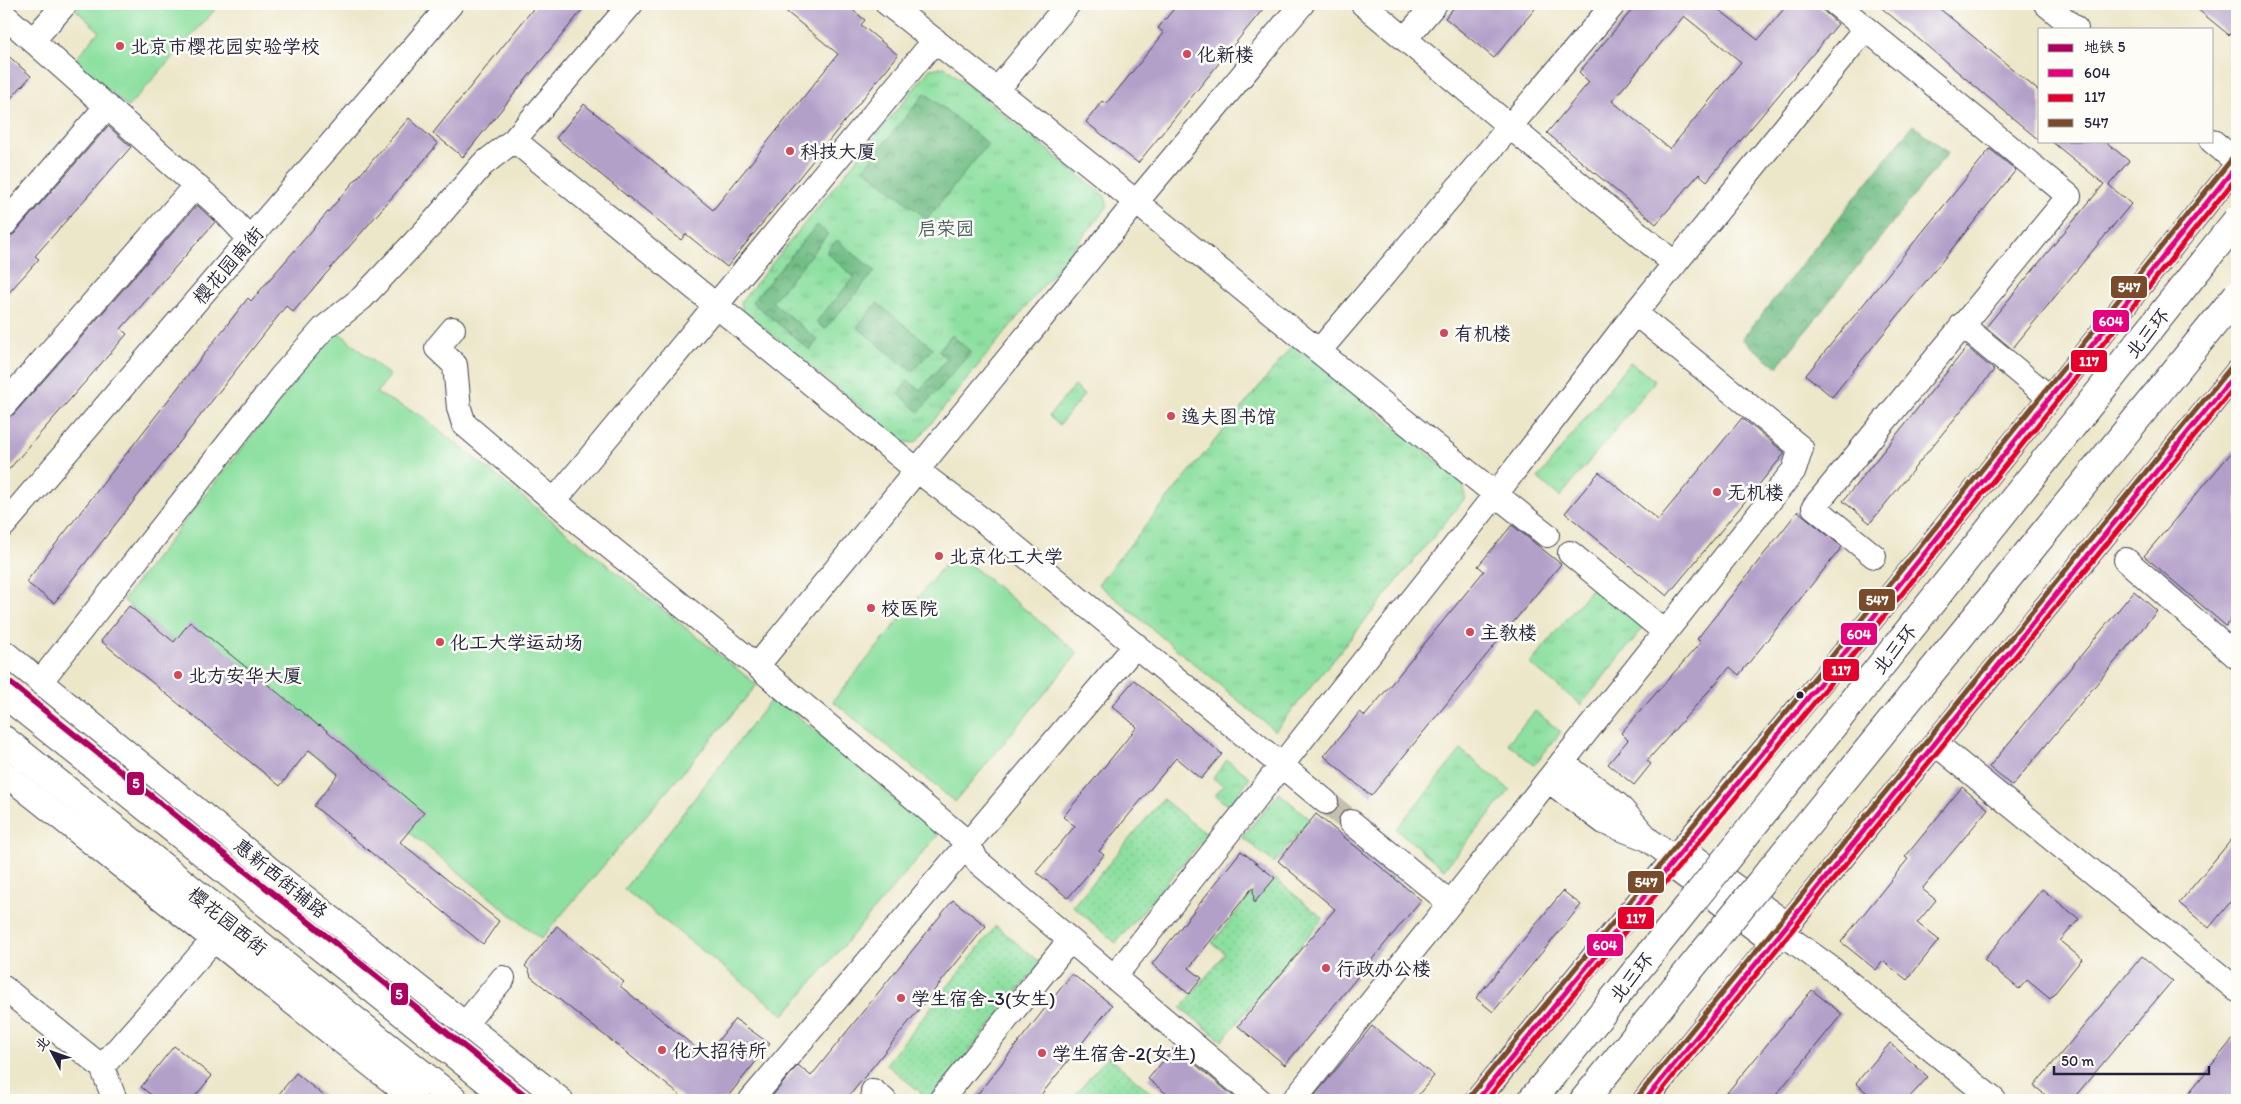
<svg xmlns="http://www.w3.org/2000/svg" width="2241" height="1104" viewBox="0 0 2241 1104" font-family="Itim,'LXGW WenKai TC',sans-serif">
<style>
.grass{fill:url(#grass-tufts);stroke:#58816e}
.forest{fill:url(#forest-crowns);stroke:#4a7060}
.garden{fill:url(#garden-dots);stroke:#58816e}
.pitch{fill:#8de0a0;stroke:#58816e}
.building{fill:#b3a0c9;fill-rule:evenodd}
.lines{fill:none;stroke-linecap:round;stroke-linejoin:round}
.minor-tunnel{stroke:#c4c0ad;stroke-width:24;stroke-dasharray:24 12;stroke-linecap:butt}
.minor-casing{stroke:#404050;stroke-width:26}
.major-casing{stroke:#404050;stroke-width:30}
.highway-casing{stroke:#404050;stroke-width:30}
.minor{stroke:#fff;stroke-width:24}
.major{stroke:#fff;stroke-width:28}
.highway{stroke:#fff;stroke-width:28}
.highway-bridge-casing{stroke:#404050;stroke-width:30;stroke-linecap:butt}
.highway-bridge{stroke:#fff;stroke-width:28}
.bus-1-casing{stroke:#fdfcf7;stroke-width:9}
.bus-2-casing{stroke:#fdfcf7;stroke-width:9}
.bus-3-casing{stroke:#fdfcf7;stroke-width:9}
.bus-1{stroke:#e5007d;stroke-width:5}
.bus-2{stroke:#e4002b;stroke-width:5}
.bus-3{stroke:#7a4b2a;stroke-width:5}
.metro-1-casing{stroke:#fdfcf7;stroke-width:10}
.metro-1{stroke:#ae005f;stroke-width:6}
.poi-dot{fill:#d1495b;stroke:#fdfcf7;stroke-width:2}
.bus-dot{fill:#22223b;stroke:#fdfcf7;stroke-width:2}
.labels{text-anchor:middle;stroke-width:5;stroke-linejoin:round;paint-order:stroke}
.poi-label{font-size:19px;fill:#22223b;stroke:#fdfcf7;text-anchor:start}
.park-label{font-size:19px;fill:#425b59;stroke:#fdfcf7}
.street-label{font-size:19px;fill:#22223b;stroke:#fdfcf7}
.line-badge{stroke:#fdfcf7;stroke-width:2}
.badge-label{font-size:14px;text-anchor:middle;font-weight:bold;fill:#fff}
</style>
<defs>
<pattern id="grass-tufts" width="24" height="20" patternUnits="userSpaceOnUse" patternTransform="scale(1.25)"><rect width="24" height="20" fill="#8de0a0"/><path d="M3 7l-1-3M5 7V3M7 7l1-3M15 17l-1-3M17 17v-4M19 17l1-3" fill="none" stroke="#79c08b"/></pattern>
<pattern id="forest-crowns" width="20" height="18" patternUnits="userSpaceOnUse" patternTransform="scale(1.25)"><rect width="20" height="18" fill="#72be86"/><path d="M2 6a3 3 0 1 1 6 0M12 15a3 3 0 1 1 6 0" fill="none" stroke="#5d9a6f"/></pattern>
<pattern id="garden-dots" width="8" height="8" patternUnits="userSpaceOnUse" patternTransform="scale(1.25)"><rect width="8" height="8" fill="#8de0a0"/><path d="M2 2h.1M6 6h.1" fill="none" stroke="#79c08b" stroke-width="1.8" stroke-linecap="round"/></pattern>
</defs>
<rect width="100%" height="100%" fill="#fdfcf7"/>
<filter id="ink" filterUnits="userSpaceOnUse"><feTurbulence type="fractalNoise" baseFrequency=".02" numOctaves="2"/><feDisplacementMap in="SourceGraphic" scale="10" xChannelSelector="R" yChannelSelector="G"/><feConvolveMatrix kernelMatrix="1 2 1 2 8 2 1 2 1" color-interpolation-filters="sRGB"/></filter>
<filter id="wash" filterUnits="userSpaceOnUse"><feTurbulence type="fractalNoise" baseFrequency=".0096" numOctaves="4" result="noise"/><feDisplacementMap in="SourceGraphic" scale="20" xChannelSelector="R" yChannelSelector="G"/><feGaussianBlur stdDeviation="1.12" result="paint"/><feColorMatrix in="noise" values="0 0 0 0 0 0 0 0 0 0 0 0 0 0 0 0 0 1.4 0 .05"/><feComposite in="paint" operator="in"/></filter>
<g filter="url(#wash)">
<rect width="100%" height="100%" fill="#ede7ca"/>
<path class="grass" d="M945,67L1105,196L1108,206L915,443L903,442L742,310L741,302L930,69Z
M1293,345L1464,483L1465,498L1275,731L1098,584Z
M1630,362L1655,381L1560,497L1538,478Z
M1074,386L1084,395L1059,425L1049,416Z
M1596,583L1646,624L1581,705L1530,664Z
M1535,711L1561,732L1534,765L1508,743Z
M1461,750L1510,790L1444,869L1396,829Z
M1227,760L1250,777L1229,806L1215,796L1223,785L1213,778Z
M1279,793L1310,819L1274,863L1242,837Z"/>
<path class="forest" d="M925,93L988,144L927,219L864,168Z
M1913,125L1948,153L1777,367L1742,339Z
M817,225L828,234L772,302L818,340L810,350L752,302Z
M837,240L875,271L825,329L816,322L854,277L826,252Z
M877,303L933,348L912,372L857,327Z
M952,335L971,352L919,412L898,393L908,381L920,390L947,359L938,351Z"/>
<path class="garden" d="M1163,799L1207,835L1116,943L1073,906Z
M1268,873L1323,918L1222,1041L1181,1008L1225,953L1212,943Z
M996,926L1041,963L930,1100L886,1064Z
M1108,1056L1151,1093L1145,1100H1071Z"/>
<path class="pitch" d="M81,4H220L128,107L74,61L99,31L76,10Z
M335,329L390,376L376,393L423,417L757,685L541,939L123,600Z
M955,552L1078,653L955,802L833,701Z
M774,696L938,835L784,1015L624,889Z"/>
<g id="blocks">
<path class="building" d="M537,4H587L463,157L433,133Z
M777,4H845L865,20L861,25L898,55L727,267L686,234L681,240L556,138L584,104L713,210L838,54Z
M1178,4H1267L1138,163L1086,122L1102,101L1106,104L1164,33L1158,28Z
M1457,4H1539L1494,58L1445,18Z
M1637,4H1712L1758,40L1788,4H1816L1838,24L1707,181L1699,174L1656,224L1547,133L1589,82L1579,72ZM1684,16L1741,62L1670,149L1612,101Z
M1877,4H1934L2040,92V141Z
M2191,4H2237V25L2229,35Z
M4,52L31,76L4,106Z
M409,118L438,144L293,312L286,306L54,603L26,582L248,298L251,301Z
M108,126L131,147L35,256L39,259L4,298V238L14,234Z
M2051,141H2105L2129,161L2109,185L2131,204L2012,349L1986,327L2104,184Z
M1990,149L2016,170L1832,397L1806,375Z
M197,205L215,222L121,329L127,334L4,475V418L14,414Z
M1967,347L1994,370L1870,523L1843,501Z
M1742,418L1785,453L1667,596L1565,513L1599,472L1658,520Z
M2237,446V612L2226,626L2144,556Z
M1798,511L1842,547L1739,675L1730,667L1647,761L1651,764L1634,785L1608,764L1628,740L1621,733L1701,642L1697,639Z
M1512,525L1561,564L1371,796L1324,756L1360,712L1365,716L1484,571L1478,566Z
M2134,591L2157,611L2012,786L1989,767Z
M129,606L174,642L190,622L319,726L320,725L424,813L400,842L499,921L483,944L314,806L338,774L325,763L309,750L280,786L101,641Z
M1134,680L1222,754L1201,779L1176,758L1099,851L1104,855L1068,898L1036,872L1075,826L1063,817L1137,727L1112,706Z
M1962,787L1988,809L1922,889L1936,900L1917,923L1939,940L1907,980L1883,961L1876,970L1841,942L1908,859L1905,857Z
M1316,814L1421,900L1285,1065L1238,1026L1335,909L1278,861Z
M2237,833V894L2209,928L2179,903Z
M1241,851L1275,878L1254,903L1253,887L1189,968L1202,978L1189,994L1152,964Z
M2042,889L2079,919L2060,941L2082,959L2050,999L2027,980L2019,989L1984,960Z
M1563,891L1581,905L1493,1012L1476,998Z
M953,900L986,926L846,1100H769L798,1065L811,1076Z
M557,926L624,982L620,986L706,1056L735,1019L770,1044L725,1100H686L531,977L529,970L525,966Z
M2142,956L2172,981L2072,1100H2052L2034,1086Z
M1072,974L1112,1005L1037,1100H973Z
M1812,990L1842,1014L1772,1100H1721Z
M1372,1026L1434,1076L1414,1100H1311Z
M2237,1034V1100H2183Z
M1890,1043L1928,1077L1907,1100H1862L1867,1093L1856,1083Z
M174,1046L212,1076L192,1100H158L141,1087Z
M1175,1047L1177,1049L1238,1100H1174L1148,1079Z
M296,1073L329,1100H274Z"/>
</g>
</g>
<g filter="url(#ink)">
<use href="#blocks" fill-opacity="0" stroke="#404050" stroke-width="1"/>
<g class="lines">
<path class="minor-tunnel" d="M1326,802L1351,822"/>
<defs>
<path id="minor" d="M888,4C1111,177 1325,360 1547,535
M1363,4L1675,264
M1836,4L2069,196L1814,507L1874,556
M2046,4L2076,29
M4,15L221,208L250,239
M1405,39L1435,4
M33,40L65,4
M997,90L1068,4
M514,140L918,471L980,518L1326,802
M2212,141L2237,162
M4,225L107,106
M1962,325L2050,398
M453,329L437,348L455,365L459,408L464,424L585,527L757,666L968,843L977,861L1259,1100
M1319,351L1614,4
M4,405L196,185
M555,500L935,40
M4,525L451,4
M1570,553L1665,632
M2126,560L2237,657
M4,652L277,875L561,1100
M757,666L1137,201L1302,4
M40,682L281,377L324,328L362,298L431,225L482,165L514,140L631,4
M1936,744L2237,990
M1562,762L1618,805L1649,840L1674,858
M4,773L415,1100
M1548,780L1604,822L1645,838
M1351,822L1450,903
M1682,848L1788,925
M1669,864L1774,943
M1782,933L1832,969L1994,1100
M1114,977L1496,494L1635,313L1856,40
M4,988L102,1067
M465,1024L503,978
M873,1091L884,1100
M115,1100L102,1067L224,928
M751,1100L1136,645
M941,1100L1070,940
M1294,1100L1794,470L1801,448L1635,313
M1477,1100L1694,834L1826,676L2237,165
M1645,1100L2237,372"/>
<path id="major" d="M4,693L512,1100
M4,740L454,1100"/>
<path id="highway" d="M1532,1100L1695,898
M1584,1100L1726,925"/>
</defs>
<use href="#minor" class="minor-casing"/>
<use href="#major" class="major-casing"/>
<use href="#highway" class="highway-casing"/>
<use href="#minor" class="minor"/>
<use href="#major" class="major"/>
<use href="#highway" class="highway"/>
<defs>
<path id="highway-bridge" d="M1695,898L2237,220
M1726,925L2237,295"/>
</defs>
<use href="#highway-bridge" class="highway-bridge-casing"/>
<use href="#highway-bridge" class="highway-bridge"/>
<defs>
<path id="bus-1" d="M1477,1100L1826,676L2237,165
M1645,1100L2237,372"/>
<path id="bus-2" d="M1486,1100L1832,681L2237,177
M1654,1100L2237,384"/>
<path id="bus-3" d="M1471,1095L1820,671L2231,160
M1639,1095L2231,367"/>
</defs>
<use href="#bus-1" class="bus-1-casing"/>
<use href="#bus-2" class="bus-2-casing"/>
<use href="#bus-3" class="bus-3-casing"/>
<use href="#bus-1" class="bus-1"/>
<use href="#bus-2" class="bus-2"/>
<use href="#bus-3" class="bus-3"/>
<defs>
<path id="metro-1" d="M4,678L531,1100"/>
</defs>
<use href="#metro-1" class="metro-1-casing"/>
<use href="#metro-1" class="metro-1"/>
</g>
</g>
<g class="poi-dot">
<circle cx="120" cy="46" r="5"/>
<circle cx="1187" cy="54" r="5"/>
<circle cx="790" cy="151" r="5"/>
<circle cx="1444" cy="333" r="5"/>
<circle cx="1171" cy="416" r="5"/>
<circle cx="1717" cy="492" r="5"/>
<circle cx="939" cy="556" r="5"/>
<circle cx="871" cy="608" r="5"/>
<circle cx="1470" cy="632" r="5"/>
<circle cx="440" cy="642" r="5"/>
<circle cx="178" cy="675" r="5"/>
<circle cx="1326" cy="968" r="5"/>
<circle cx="901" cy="998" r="5"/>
<circle cx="662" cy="1050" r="5"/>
<circle cx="1042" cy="1053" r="5"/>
</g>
<circle class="bus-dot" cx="1800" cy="695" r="4.5"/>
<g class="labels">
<g class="poi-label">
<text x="130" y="53">北京市樱花园实验学校</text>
<text x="1197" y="61">化新楼</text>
<text x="800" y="158">科技大厦</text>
<text x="1454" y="340">有机楼</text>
<text x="1181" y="423">逸夫图书馆</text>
<text x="1727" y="499">无机楼</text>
<text x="949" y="563">北京化工大学</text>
<text x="881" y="615">校医院</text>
<text x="1480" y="639">主教楼</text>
<text x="450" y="649">化工大学运动场</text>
<text x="188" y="682">北方安华大厦</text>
<text x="1336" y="975">行政办公楼</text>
<text x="911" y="1005">学生宿舍-3(女生)</text>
<text x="672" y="1057">化大招待所</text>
<text x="1052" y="1060">学生宿舍-2(女生)</text>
</g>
<g class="park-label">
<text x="946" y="235">启荣园</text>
</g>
<g class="street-label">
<text transform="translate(228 265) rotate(-49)" y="7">樱花园南街</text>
<text transform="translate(2147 333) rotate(-51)" y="7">北三环</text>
<text transform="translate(1894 649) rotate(-51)" y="7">北三环</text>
<text transform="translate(281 878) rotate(39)" y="7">惠新西街辅路</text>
<text transform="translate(228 921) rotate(39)" y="7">樱花园西街</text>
<text transform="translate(1631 977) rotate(-51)" y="7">北三环</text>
</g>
</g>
<g class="line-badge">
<rect x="2110" y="275" width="38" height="24" rx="5" fill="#7a4b2a"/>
<rect x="2092" y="309" width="38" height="24" rx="5" fill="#e5007d"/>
<rect x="2070" y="349" width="38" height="24" rx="5" fill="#e4002b"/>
<rect x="1858" y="588" width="38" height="24" rx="5" fill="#7a4b2a"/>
<rect x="1840" y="622" width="38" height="24" rx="5" fill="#e5007d"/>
<rect x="1822" y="658" width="38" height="24" rx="5" fill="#e4002b"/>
<rect x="126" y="771" width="19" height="25" rx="5" fill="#ae005f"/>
<rect x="1627" y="870" width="38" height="24" rx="5" fill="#7a4b2a"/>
<rect x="1617" y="906" width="38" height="24" rx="5" fill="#e4002b"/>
<rect x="1586" y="933" width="38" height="24" rx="5" fill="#e5007d"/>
<rect x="390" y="982" width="19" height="24" rx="5" fill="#ae005f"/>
</g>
<g class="badge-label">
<text x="2129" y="292">547</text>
<text x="2111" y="326">604</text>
<text x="2089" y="366">117</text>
<text x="1877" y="605">547</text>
<text x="1859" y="639">604</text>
<text x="1841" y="675">117</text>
<text x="136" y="788">5</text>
<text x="1646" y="887">547</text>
<text x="1636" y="923">117</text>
<text x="1605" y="950">604</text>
<text x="399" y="999">5</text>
</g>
<rect width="2241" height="1104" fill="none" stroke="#fdfcf7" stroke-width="20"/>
<rect x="2038" y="28" width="175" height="115" fill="#fdfcf7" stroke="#a5a5ac"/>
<rect x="2048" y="44" width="25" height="8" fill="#ae005f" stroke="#a5a5ac"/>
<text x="2084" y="52" font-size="15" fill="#22223b">地铁 5</text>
<rect x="2048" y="69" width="25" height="8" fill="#e5007d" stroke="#a5a5ac"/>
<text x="2084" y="78" font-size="15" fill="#22223b">604</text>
<rect x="2048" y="94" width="25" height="8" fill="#e4002b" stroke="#a5a5ac"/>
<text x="2084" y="102" font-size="15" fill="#22223b">117</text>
<rect x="2048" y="119" width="25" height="8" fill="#7a4b2a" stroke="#a5a5ac"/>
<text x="2084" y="128" font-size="15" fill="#22223b">547</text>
<g transform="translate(52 1052) rotate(311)" stroke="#fdfcf7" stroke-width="4" paint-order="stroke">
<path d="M0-4L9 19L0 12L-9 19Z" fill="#22223b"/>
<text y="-8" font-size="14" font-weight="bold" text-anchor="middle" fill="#22223b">北</text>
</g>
<path d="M2054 1066v8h155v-8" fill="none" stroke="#22223b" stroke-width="2.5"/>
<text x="2061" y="1066" font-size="15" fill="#22223b" stroke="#fdfcf7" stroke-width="4" paint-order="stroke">50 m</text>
</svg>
